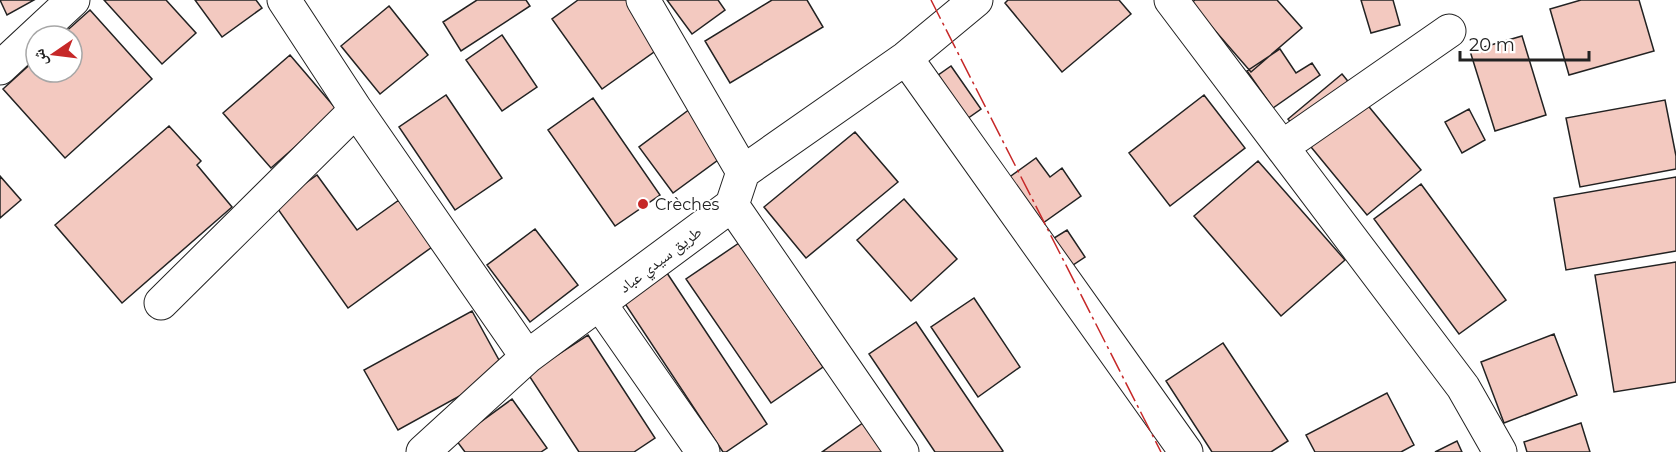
<svg xmlns="http://www.w3.org/2000/svg" width="1676" height="452" viewBox="0 0 1676 452" font-family="Montserrat,'Noto Naskh Arabic',sans-serif">
<style>
.building{fill:#f3c9c0;stroke:#222;stroke-width:1.5}
.lines{fill:none;stroke-linecap:round;stroke-linejoin:round}
.minor-casing{stroke:#222;stroke-width:35}
.minor{stroke:#fff;stroke-width:33}
.power{stroke:#c62828;stroke-width:1.5;stroke-dasharray:21 4.5 3 4.5;stroke-linecap:butt}
.poi-dot{fill:#c62828;stroke:#fff;stroke-width:2}
.labels{text-anchor:middle;stroke-width:4.5;stroke-linejoin:round;paint-order:stroke}
.poi-label{font-size:16px;fill:#222;stroke:#fff;text-anchor:start}
.street-label{font-size:16px;fill:#222;stroke:#fff}
</style>
<rect width="100%" height="100%" fill="#fff"/>
<path class="building" d="M0,0H34L7,15Z
M104,0H166L196,33L162,64Z
M195,0H256L262,8L222,37Z
M477,0H526L530,6L461,51L443,22Z
M578,0H628L661,47L602,89L552,19Z
M667,0H718L725,10L692,34Z
M772,0H807L823,27L730,83L705,41Z
M1008,0H1119L1131,14L1062,72L1005,3Z
M1195,0H1277L1302,28L1251,72L1191,3Z
M1361,0H1393L1400,25L1371,33Z
M1581,0H1639L1654,51L1569,75L1550,9Z
M389,6L428,55L380,94L341,46Z
M90,10L152,79L65,158L3,89L36,59V72H72V36H61Z
M502,35L537,87L502,111L466,60Z
M1522,36L1546,115L1495,131L1470,51Z
M1280,49L1296,73L1312,63L1320,75L1273,108L1247,71Z
M290,55L337,110L271,168L223,113Z
M951,66L981,109L964,121L934,78Z
M1342,74L1421,170L1367,215L1288,119Z
M446,95L502,178L455,210L399,127Z
M1204,95L1245,148L1170,206L1129,153Z
M593,98L660,195L615,226L548,130Z
M1665,100L1676,156V169L1580,187L1566,118Z
M698,103L733,149L673,193L639,147Z
M1469,109L1485,140L1462,153L1445,122Z
M169,126L201,161L197,165L232,207L122,303L55,225Z
M855,132L898,182L806,258L764,207Z
M1036,158L1050,177L1062,168L1081,196L1036,228L1004,181Z
M1258,161L1345,260L1281,316L1194,216Z
M317,175L357,230L399,200L432,247L348,308L275,205Z
M0,176L21,200L0,218Z
M1676,177V251L1566,270L1554,198Z
M1421,184L1506,300L1459,334L1374,219Z
M904,199L957,259L911,301L857,240Z
M535,229L578,285L530,322L487,265Z
M1067,230L1085,257L1064,271L1046,243Z
M739,243L823,367L771,403L686,279Z
M1676,262V382L1614,392L1595,275Z
M665,270L767,424L726,452H723L622,299Z
M974,298L1020,367L978,397L931,327Z
M472,311L505,371L398,430L364,370Z
M916,322L1003,451L1001,452H935L869,354Z
M1554,334L1577,395L1504,423L1481,362Z
M588,335L655,438L634,452H579L528,374Z
M1223,343L1288,441L1271,452H1212L1166,381Z
M1387,393L1414,445L1401,452H1315L1306,435Z
M512,399L547,448L541,452H465L456,440Z
M867,420L889,452H822Z
M1581,423L1590,452H1527L1524,442Z
M1457,441L1462,452H1435Z"/>
<g class="lines">
<defs>
<path id="minor" d="M284,0L356,110L527,357
M643,0L743,172
M1171,0L1463,387L1500,452
M906,58L1186,452
M0,68L73,0
M1282,147L1449,31
M732,205L902,452
M161,303L356,110
M600,304L703,452
M423,452L527,357L732,205L743,172L906,58L976,0"/>
</defs>
<use href="#minor" class="minor-casing"/>
<use href="#minor" class="minor"/>
<path class="power" d="M931,0L1161,452"/>
</g>
<circle class="poi-dot" cx="643" cy="204" r="6"/>
<g class="labels">
<g class="poi-label">
<text x="655" y="210">Crèches</text>
</g>
<g class="street-label">
<text transform="translate(660 259) rotate(-37)" y="6">طريق سيدي عباد</text>
</g>
</g>
<g transform="translate(54 54) rotate(256)"><circle r="28" fill="#ffffff" stroke="#a7a7a7" stroke-width="1.5"/>
<path d="M0-4.5L10 22L0 15L-10 22Z" fill="#c62828"/>
<text y="-9" font-size="16" font-weight="bold" text-anchor="middle" fill="#222222">ش</text>
</g>
<path d="M1460 51v9h129v-9" fill="none" stroke="#222222" stroke-width="3"/>
<text x="1469" y="51" font-size="18" fill="#222222" stroke="#ffffff" stroke-width="4.5" paint-order="stroke">20 m</text>
</svg>
